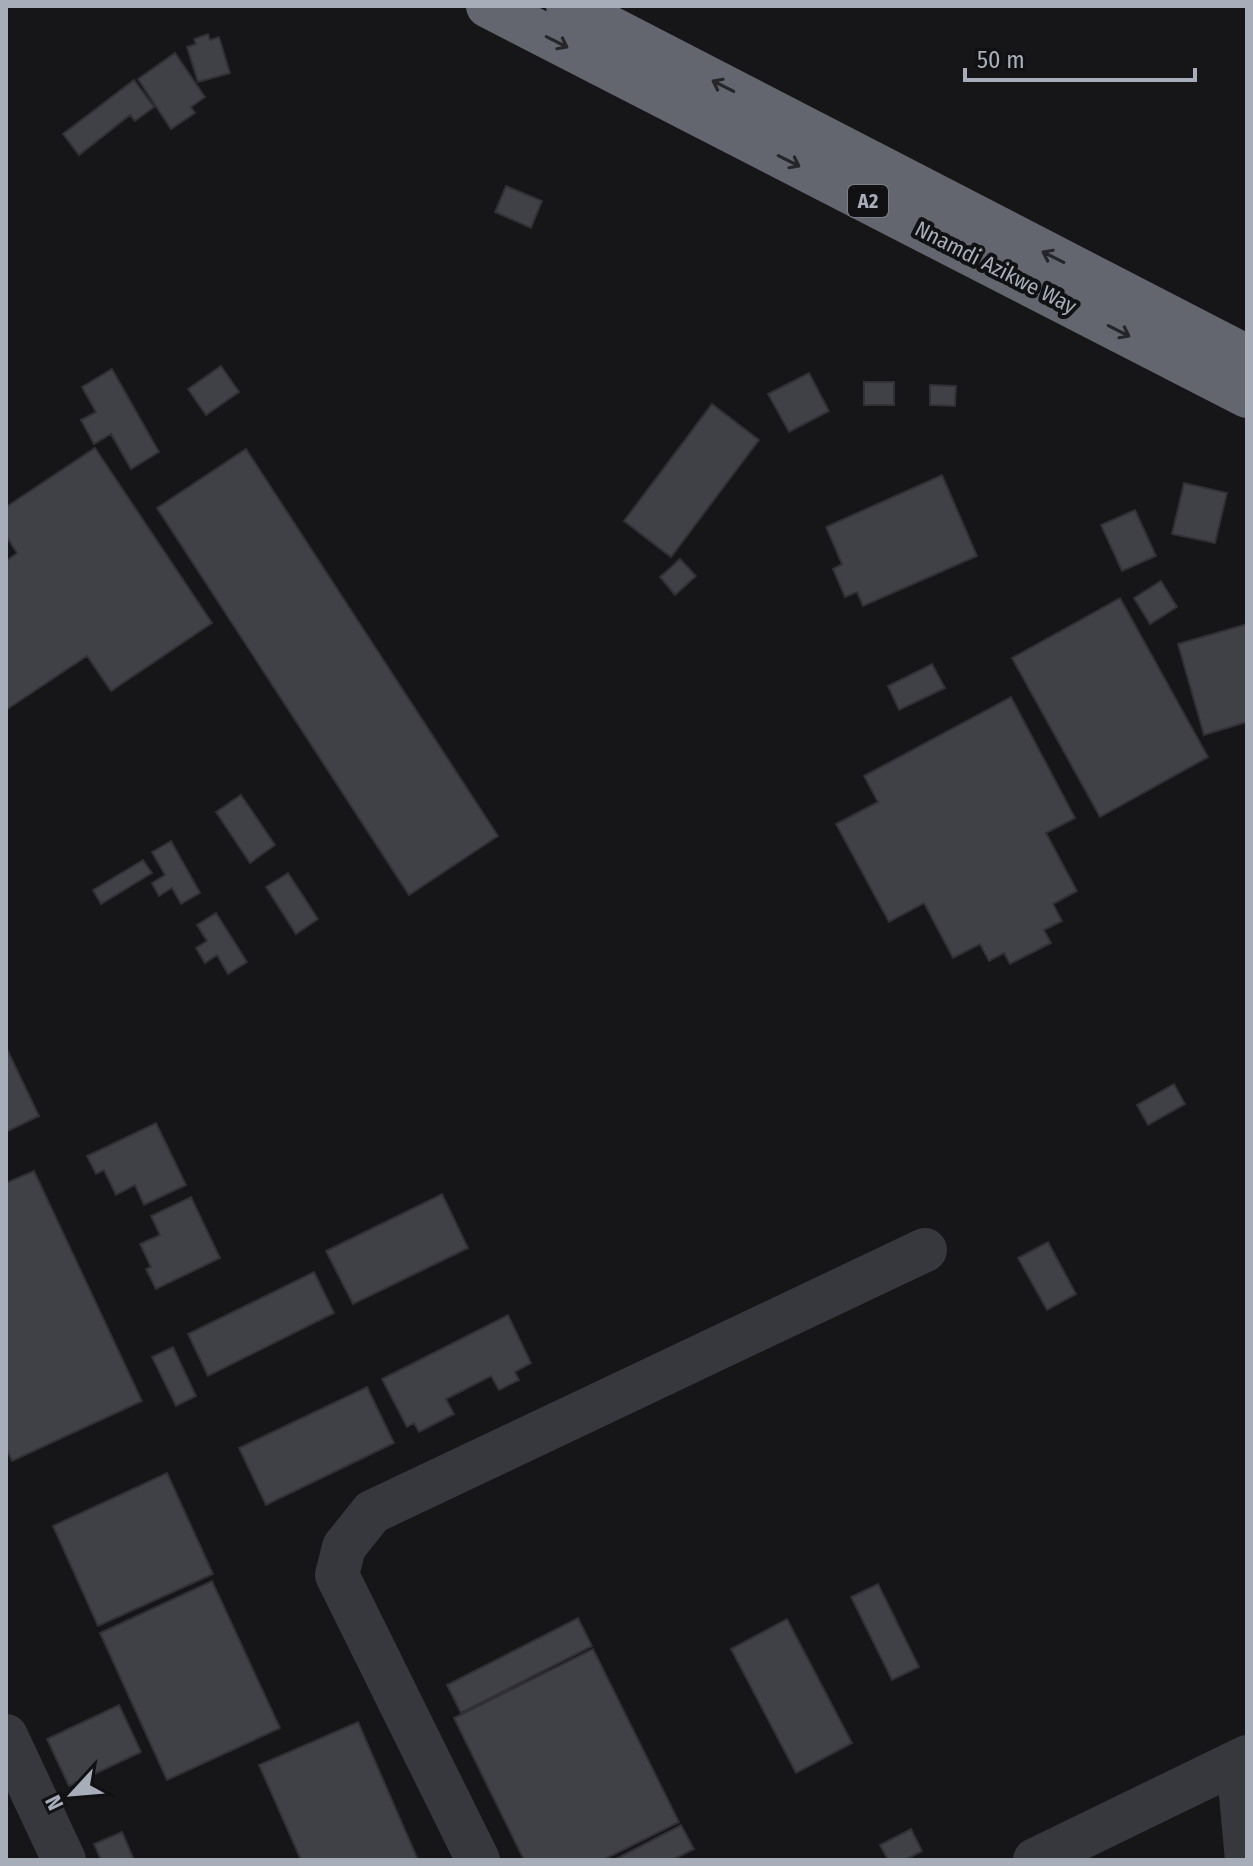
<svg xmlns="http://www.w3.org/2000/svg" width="1253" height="1866" viewBox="0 0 1253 1866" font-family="'Fira Sans Condensed',sans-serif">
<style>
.building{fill:#404146;stroke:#303035;stroke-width:2}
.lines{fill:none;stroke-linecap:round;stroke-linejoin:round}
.minor{stroke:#37383e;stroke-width:44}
.highway{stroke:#63666f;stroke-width:44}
.oneway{stroke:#26262a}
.labels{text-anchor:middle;stroke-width:8;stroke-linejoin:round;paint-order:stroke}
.shield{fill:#111113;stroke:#7a7e87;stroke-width:2}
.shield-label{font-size:20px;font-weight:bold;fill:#a7adb9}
.street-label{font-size:22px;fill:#a7adb9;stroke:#111113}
</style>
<rect width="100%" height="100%" fill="#161618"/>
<path class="building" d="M208,34L210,40L219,37L230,73L198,82L187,47L196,44L194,39Z
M175,53L205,97L191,107L195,113L171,129L138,79Z
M134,80L154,107L135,121L130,115L79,155L63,134Z
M506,186L542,201L531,228L495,212Z
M221,366L239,392L206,415L188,389Z
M112,369L159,452L131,469L111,434L94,444L81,420L96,412L82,387Z
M809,373L829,411L789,432L768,394Z
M864,382H894V405H864Z
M930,385L956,386L955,406L930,405Z
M712,404L759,440L671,557L624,521Z
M95,448L212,623L111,691L87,656L6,710V561L17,553L6,536V507Z
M246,449L498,836L409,895L157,508Z
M942,475L977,556L863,606L857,592L845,597L833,569L842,564L826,527Z
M1184,483L1227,493L1215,543L1172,534Z
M1135,510L1156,556L1122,571L1101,525Z
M680,559L696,576L675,595L660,577Z
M1161,581L1177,607L1150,624L1134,598Z
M1120,598L1208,757L1100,817L1012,658Z
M1247,624V722L1204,735L1178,644Z
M932,664L945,688L899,710L888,686Z
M1011,697L1075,818L1046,833L1077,891L1053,904L1062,921L1044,930L1051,943L1010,964L1004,953L989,961L980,944L953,958L924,903L889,922L836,824L878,802L864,776Z
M241,795L275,845L250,863L216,812Z
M171,841L200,893L181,904L172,888L159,896L152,883L165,875L152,852Z
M143,860L152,873L101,904L93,890Z
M288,873L318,919L296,934L266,887Z
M216,913L247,962L228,974L217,955L205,963L196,948L207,941L197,925Z
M6,1047L39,1116L6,1132Z
M1174,1084L1185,1104L1148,1125L1137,1105Z
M156,1123L186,1185L144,1205L135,1185L116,1195L104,1170L96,1174L87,1156Z
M34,1171L142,1401L12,1461L6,1448V1183Z
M442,1194L468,1248L353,1304L326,1251Z
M191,1197L220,1258L156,1289L146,1269L151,1267L140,1244L160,1235L151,1216Z
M1048,1242L1076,1294L1047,1310L1018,1258Z
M314,1272L334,1313L208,1376L188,1334Z
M508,1315L531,1363L515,1372L519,1380L499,1390L491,1376L446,1399L454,1414L419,1432L414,1423L407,1427L382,1379Z
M173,1347L196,1396L176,1406L152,1357Z
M367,1387L394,1443L266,1505L239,1448Z
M167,1473L213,1574L98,1626L53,1526Z
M212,1581L280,1728L167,1780L100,1633Z
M878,1584L919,1667L892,1680L851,1597Z
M578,1618L592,1646L461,1713L447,1685Z
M787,1619L852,1743L796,1773L731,1649Z
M593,1649L679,1822L603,1860H524L454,1718Z
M119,1705L141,1752L69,1786L47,1739Z
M358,1722L418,1860H301L259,1765Z
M681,1825L694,1849L672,1860H614Z
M911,1829L922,1851L905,1860H888L880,1845Z
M122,1832L134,1860H101L94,1844Z"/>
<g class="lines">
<path class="minor" d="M6,1736L64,1860
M1238,1762L1247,1860
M478,1860L337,1575L344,1547L372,1512L925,1250
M1035,1860L1247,1757"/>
<path class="highway" d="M488,6L1247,396
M568,6L1247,357"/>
</g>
<defs><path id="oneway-shaft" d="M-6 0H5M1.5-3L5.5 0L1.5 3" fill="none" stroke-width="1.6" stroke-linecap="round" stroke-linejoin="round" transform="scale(2)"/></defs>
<g class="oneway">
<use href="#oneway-shaft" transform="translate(557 42) rotate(27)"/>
<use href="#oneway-shaft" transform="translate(723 86) rotate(-153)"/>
<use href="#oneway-shaft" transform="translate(789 161) rotate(27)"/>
<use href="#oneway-shaft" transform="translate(1053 257) rotate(-153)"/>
<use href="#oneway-shaft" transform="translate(1119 331) rotate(27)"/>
</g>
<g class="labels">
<rect class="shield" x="848" y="185" width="40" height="32" rx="6"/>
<g class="shield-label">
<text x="868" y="208">A2</text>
</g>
<g class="street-label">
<text transform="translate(996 267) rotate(27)" y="8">Nnamdi Azikwe Way</text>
</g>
</g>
<rect width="1253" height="1866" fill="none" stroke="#a7adb9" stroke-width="16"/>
<g transform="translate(72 1794) rotate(244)" stroke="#111113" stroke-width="6" paint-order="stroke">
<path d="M0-6L14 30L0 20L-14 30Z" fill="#a7adb9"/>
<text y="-12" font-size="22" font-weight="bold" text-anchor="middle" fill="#a7adb9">N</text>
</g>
<path d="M965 68v12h230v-12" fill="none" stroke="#a7adb9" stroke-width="4"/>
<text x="977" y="68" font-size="24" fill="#a7adb9" stroke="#111113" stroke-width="6" paint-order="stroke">50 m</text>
</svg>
